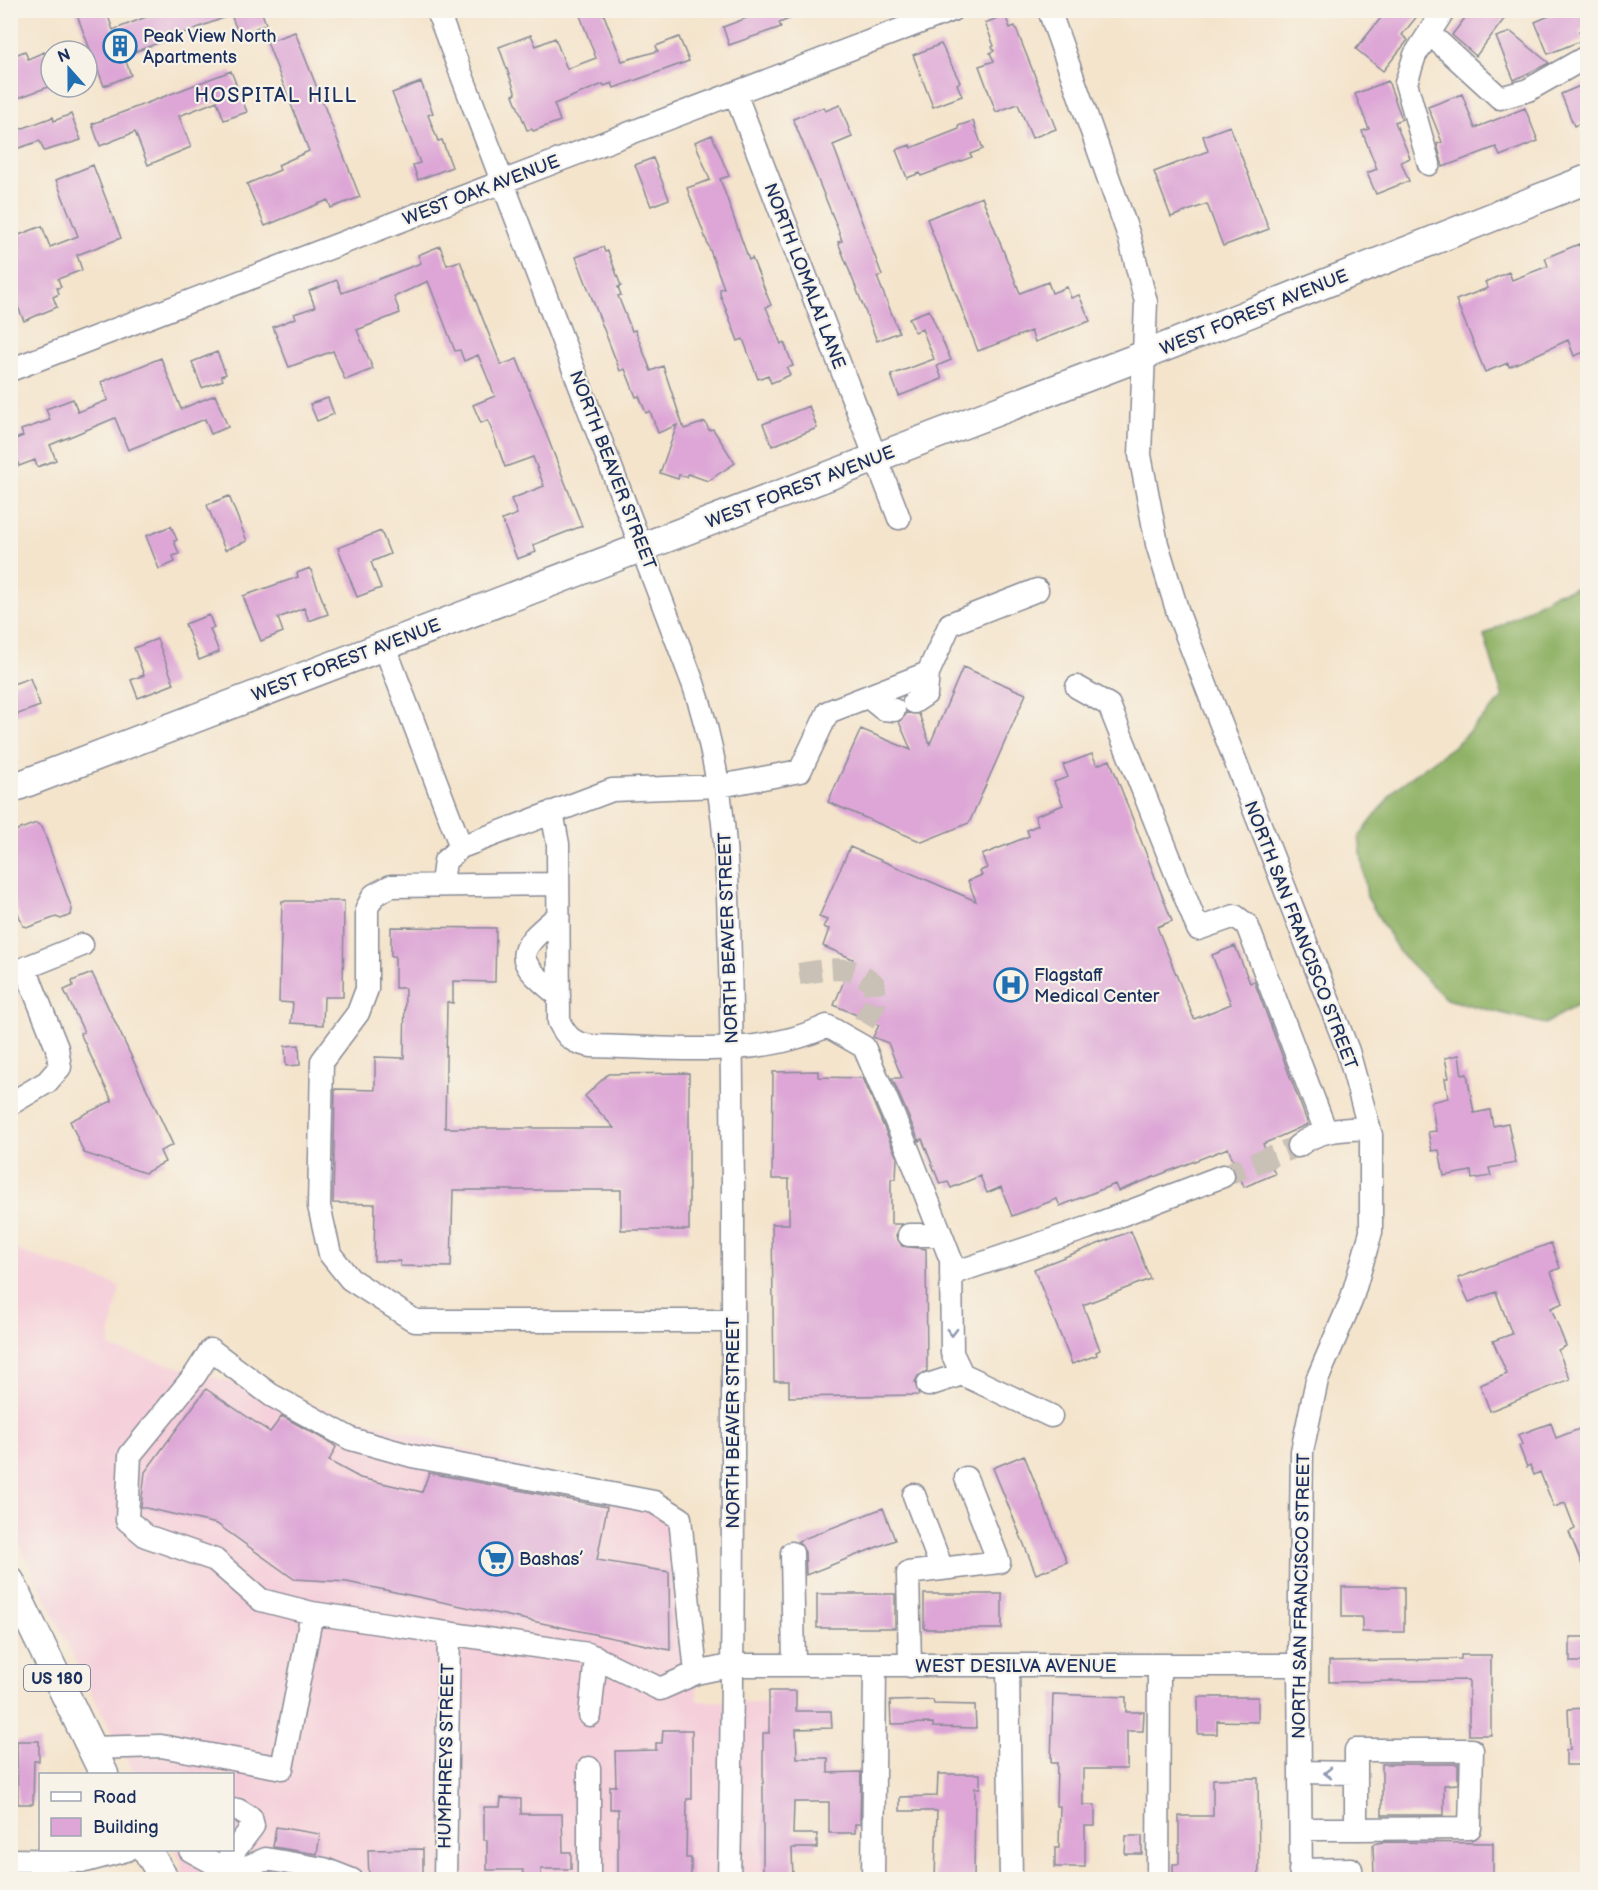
<svg xmlns="http://www.w3.org/2000/svg" width="1598" height="1890" viewBox="0 0 1598 1890" font-family="'Balsamiq Sans',sans-serif">
<style>
.built{fill:#f5cfda}
.forest{fill:#90b266;stroke:#567062;stroke-width:1.5}
.building{fill:#dda6d6}
.lines{fill:none;stroke-linecap:round;stroke-linejoin:round}
.minor-tunnel{stroke:#c9c0b6;stroke-width:22;stroke-dasharray:22 11;stroke-linecap:butt}
.minor-casing{stroke:#888a95;stroke-width:25}
.major-casing{stroke:#888a95;stroke-width:31}
.minor{stroke:#fff;stroke-width:22}
.major{stroke:#fff;stroke-width:28}
.oneway{stroke:#8d97ae}
.labels{text-anchor:middle;stroke-width:4.5;stroke-linejoin:round;paint-order:stroke}
.shield{fill:#f7f3e8;stroke:#5d6a87;stroke-width:1.5}
.shield-label{font-size:16px;font-weight:bold;fill:#1b2f5e}
.poi-label{font-size:18px;fill:#1b2f5e;stroke:#f7f3e8;text-anchor:start}
.street-label{font-size:18px;fill:#1b2f5e;stroke:#f7f3e8}
.neighbourhood-label{font-size:20px;letter-spacing:1.5px;fill:#1b2f5e;stroke:#f7f3e8}
</style>
<rect width="100%" height="100%" fill="#f7f3e8"/>
<filter id="ink" filterUnits="userSpaceOnUse"><feTurbulence type="fractalNoise" baseFrequency=".0167" numOctaves="2"/><feDisplacementMap in="SourceGraphic" scale="12" xChannelSelector="R" yChannelSelector="G"/><feConvolveMatrix kernelMatrix="1 2 1 2 8 2 1 2 1" color-interpolation-filters="sRGB"/></filter>
<filter id="wash" filterUnits="userSpaceOnUse"><feTurbulence type="fractalNoise" baseFrequency=".008" numOctaves="4" result="noise"/><feDisplacementMap in="SourceGraphic" scale="24" xChannelSelector="R" yChannelSelector="G"/><feGaussianBlur stdDeviation="1.35" result="paint"/><feColorMatrix in="noise" values="0 0 0 0 0 0 0 0 0 0 0 0 0 0 0 0 0 1.4 0 .05"/><feComposite in="paint" operator="in"/></filter>
<g filter="url(#wash)">
<rect width="100%" height="100%" fill="#f4e4cc"/>
<path class="built" d="M11,1248L120,1286L108,1347L679,1510L698,1701L793,1703L795,1879H183L181,1861L175,1850H232V1774H134L88,1687L11,1526Z"/>
<path class="forest" d="M1587,585V999L1545,1024L1446,999L1399,952L1367,897L1359,837L1396,788L1455,745L1503,698L1484,635L1554,594Z"/>
<g id="blocks">
<path class="building" d="M75,10H106L113,30L164,10H261L266,24L239,35L231,15L124,56L131,75L104,86Z
M578,10H602L622,61L658,51L656,46L679,37L689,61L614,88L612,83L604,86L603,84L554,104L560,121L533,131L532,129L527,130L513,95L516,94L499,47L531,35L536,46L555,38L567,69L596,58Z
M768,10L809,11L779,23L781,27L729,45L723,27Z
M1370,10H1422L1402,35L1408,40L1383,71L1356,49L1380,19Z
M1471,10H1511L1476,56L1452,35Z
M1563,10H1587V27L1579,31L1583,40L1548,54L1535,22Z
M1005,15L1010,28L1015,26L1056,129L1032,138L1018,104L996,112L979,66L994,61L990,53L994,51L992,47L994,46L985,23Z
M295,32L360,197L331,208L328,200L265,226L247,184L280,170L278,165L309,151L267,42Z
M1511,32L1549,63L1514,80L1496,37Z
M941,44L960,82L957,84L962,96L933,107L913,55Z
M25,51L28,59L44,52L51,68V86L10,101V57Z
M231,71L247,112L224,120L217,101L179,116L191,147L148,165L135,132L100,146L92,124Z
M1388,81L1402,119L1395,122L1410,158L1401,162L1409,181L1376,194L1367,173L1377,169L1362,131L1369,129L1355,94Z
M421,82L433,113L428,115L438,141L442,140L452,167L418,180L413,165L420,163L392,93Z
M1587,83V120L1574,126L1561,94Z
M1462,94L1475,128L1525,108L1538,141L1500,156L1496,147L1443,167L1437,144L1442,142L1428,107Z
M840,105L852,137L833,145L882,275L877,277L899,332L877,341L838,242L842,241L838,229L793,119L824,107L825,111Z
M71,114L81,140L44,151L40,141L10,151V133L53,117L54,121Z
M973,121L983,149L970,154L972,157L921,176L920,173L907,178L896,150L910,145L911,148L959,129L958,126Z
M1230,126L1269,229L1223,246L1207,204L1171,217L1154,172L1208,151L1203,136Z
M712,135L729,176L720,179L749,260L752,258L771,305L766,307L781,344L784,342L793,366L787,368L790,375L771,383L768,375L758,379L743,339L738,341L720,294V289L724,288L687,188L710,180L695,142Z
M653,158L669,199L651,206L635,165Z
M93,165L121,238L77,255L82,270L58,279L61,287L57,288L59,294L53,297L57,307L24,321L10,288V215L19,235L42,226L50,247L78,236L56,180Z
M982,197L1020,293L1048,282L1052,293L1067,287L1071,298L1079,295L1090,321L1035,342L1031,331L978,351L927,219Z
M1579,244L1582,252L1587,250V351L1574,356L1568,340L1509,367L1508,363L1485,372L1456,300L1488,288L1485,282L1509,272L1512,280L1548,266L1545,258Z
M440,246L447,265L460,261L501,365L517,359L582,526L533,545L536,552L517,559L502,520L517,514L511,499L544,486L533,457L505,467L488,420L481,423L473,405L495,396L478,355L464,361L460,350L455,351L428,281L394,297L400,313L357,330L373,369L345,380L333,351L289,367L273,327L296,318L294,314L315,307L309,291L337,280L342,293L421,263L418,255Z
M603,247L605,252L608,251L621,286L618,287L621,295L618,296L632,331L635,330L651,371L663,366L684,429L705,422L709,430L713,429L735,463L708,481L688,474L687,477L679,475L678,479L660,473L677,425L658,433L650,411L646,413L639,396L636,397L625,369L620,371L576,257Z
M929,310L951,360L937,366L942,379L899,396L891,375L934,359L922,329L915,332L909,318Z
M217,352L226,374L221,376L223,380L202,388L192,362Z
M161,358L181,409L215,395L228,427L211,434L205,419L128,450L115,418L50,445L56,460L37,467L35,460L19,466L10,441L23,436L21,430L50,420L46,409L73,399L78,412L108,400L101,382Z
M328,398L334,414L317,421L310,404Z
M809,406L817,428L772,446L763,424Z
M229,496L247,541L225,550L207,505Z
M171,526L177,540L174,541L179,554L173,556L175,562L159,569L146,536Z
M381,531L390,554L371,562L381,588L357,597L338,548Z
M310,568L328,614L309,621L304,608L278,618L283,632L261,641L243,596L298,577L297,573Z
M209,615L214,628L210,629L219,652L199,660L185,624Z
M157,639L174,684L138,698L131,680L144,675L134,648Z
M963,667L1026,694L969,823L922,842L828,802L861,729L911,750L899,722L907,713L919,714L930,744Z
M30,678L40,706L10,717V685Z
M1092,754L1097,765L1110,760L1172,921L1157,927L1194,1019L1231,1004L1212,955L1235,946L1250,983L1254,981L1308,1124L1263,1144L1275,1174L1244,1187L1228,1148L1118,1191L1115,1184L1060,1206L1057,1199L1012,1216L1001,1187L987,1193L980,1176L951,1188L948,1182L940,1184L922,1139L919,1141L892,1078H902L888,1043L873,1037L879,1025L834,1005L853,959L823,946L829,929L823,927L827,920L819,917L850,847L976,901L968,881L982,875L980,871L987,868L982,855L1029,836L1027,830L1038,825L1035,816L1063,805L1054,782L1068,777L1063,765Z
M36,823L42,827L72,909L71,915L61,919L56,917L29,927L23,926L10,892V833Z
M282,901H344L343,997H324L323,1025L291,1023L293,1003L279,1002Z
M391,927L496,928L495,982L453,981V1003L447,1002L445,1128H614L585,1096L608,1074L689,1073V1230H621V1190H453L451,1267L400,1266V1261H374L375,1204L333,1203L335,1089L375,1090V1057L404,1058L405,988H395V956H391Z
M92,973L173,1145L160,1151L165,1162L145,1173L84,1153L70,1121L112,1101L80,1033L84,1032L64,990L73,986L72,981Z
M299,1045L300,1065L286,1066L285,1046Z
M1459,1055L1462,1075L1467,1074L1474,1113L1490,1110L1493,1126L1508,1123L1516,1163L1489,1168L1491,1176L1472,1179L1471,1171L1444,1176L1439,1150L1432,1151L1428,1132L1436,1131L1431,1102L1448,1098L1445,1078H1449L1445,1058Z
M818,1071V1077L863,1078L897,1158L896,1179H891V1224H902L896,1236L902,1246L926,1249L927,1371L918,1376L915,1382L919,1395L789,1397V1381H774L772,1224H789V1179H772L773,1072Z
M1131,1231L1150,1279L1083,1305L1100,1350L1096,1352L1097,1355L1072,1364L1034,1269Z
M1551,1243L1560,1268L1551,1272L1563,1303L1551,1308L1566,1346L1558,1350L1570,1379L1490,1411L1480,1385L1507,1374L1493,1341L1512,1334L1496,1292L1469,1302L1458,1278Z
M206,1389L270,1432L282,1416L331,1443L336,1447L329,1461L360,1478L422,1492L429,1473L607,1507L597,1560L669,1572L670,1650L347,1582L294,1579L217,1524L141,1507L145,1472Z
M1551,1423L1556,1438L1587,1426V1577L1569,1532L1575,1529L1565,1503L1554,1507L1540,1472L1534,1475L1530,1465L1527,1467L1519,1446L1522,1444L1518,1435Z
M1024,1455L1067,1562L1036,1574L993,1468Z
M883,1508L895,1540L806,1575L805,1552L798,1541Z
M1342,1587H1404V1632H1362V1617H1342Z
M817,1594H895V1628H817Z
M924,1594H1002V1629H924Z
M1570,1637H1587V1662H1570Z
M1461,1655H1491V1735H1469V1680L1329,1682V1661L1461,1659Z
M769,1691H796V1711H831L832,1728L796,1729L797,1758H828V1773L861,1772L860,1824H855V1833H829V1802H794L793,1834H817V1848H792L793,1880H763V1733H769Z
M1053,1694L1126,1697V1712H1144L1143,1731H1127V1769H1083V1805H1095V1826H1085V1867H1055V1848H1059L1060,1806H1056L1057,1763H1051Z
M1198,1697H1258V1722L1217,1721V1734H1198Z
M933,1700L934,1704L975,1705L976,1728L933,1727V1723L891,1724L890,1701Z
M1587,1708V1765H1566V1750H1570L1568,1709Z
M663,1730H692V1799H687L686,1858H691V1877H687V1880H618V1809H610V1786H616L615,1751L656,1750V1743H662Z
M17,1741H39V1761H34L33,1804H18Z
M1382,1764H1458V1784L1444,1785V1815H1382Z
M938,1774H980V1788H975L974,1880H935L937,1811H900V1797L937,1796Z
M1258,1778L1259,1880H1173V1864H1179V1816H1213V1779Z
M501,1798L521,1799V1814H562L563,1852H571V1869H541V1876H522L523,1870H487V1840H484V1807H500Z
M276,1827L320,1834L317,1854L273,1847Z
M1126,1836H1142V1854H1125Z
M1382,1842L1493,1843V1880L1374,1878L1373,1844Z
M423,1849V1880H369L368,1850Z"/>
</g>
</g>
<g filter="url(#ink)">
<use href="#blocks" fill-opacity="0" stroke="#888a95" stroke-width="1.5"/>
<g class="lines">
<path class="minor-tunnel" d="M799,974C828,970 850,962 874,984L875,1004L853,1041
M1223,1176L1298,1146"/>
<defs>
<path id="minor" d="M437,10L693,683C725,776 728,865 730,962C732,1037 732,1111 733,1185C733,1417 734,1648 729,1880
M1049,10L1129,236L1146,302L1140,455L1157,544L1179,616L1348,1051L1371,1135V1232L1351,1301L1317,1380L1302,1451L1299,1665L1301,1880
M1429,33L1500,98L1528,90L1588,56
M735,93L899,518
M1429,164L1406,83L1415,55L1444,10
M10,370L952,10
M384,645L461,847
M1077,687L1109,705L1198,929L1235,916L1247,925L1326,1132
M868,697L883,709L894,710
M914,702L926,694L928,673
M552,812L558,844L559,1022C567,1038 573,1043 591,1046C667,1047 756,1060 827,1026L864,1047L909,1152L951,1260L952,1353L962,1374L1051,1416
M442,883L445,861L461,847L612,790L720,786L800,771L828,712L928,673L950,624L1037,590
M558,884L391,886L374,895L367,908V989L358,1013L322,1061L319,1206L330,1254L350,1279L415,1321H733
M558,916C513,953 513,959 559,996
M10,1104L47,1082L60,1067L57,1048L25,968L82,945
M1298,1146C1319,1129 1343,1129 1369,1128
M909,1235H941
M951,1274L1087,1228L1223,1176
M928,1385L962,1374
M914,1495L942,1569
M792,1553L794,1665
M910,1666L908,1573L999,1562L966,1478
M1008,1666L1011,1880
M696,1673L680,1518L654,1502L412,1456L351,1439L271,1395L211,1350L195,1375L130,1455L127,1520L146,1536L215,1560L261,1600L312,1613L588,1654L660,1689L696,1673L734,1665H1299
M590,1715L596,1657
M91,1748L161,1746L282,1768L312,1613
M1356,1750H1472L1470,1828L1356,1829Z
M589,1768V1880
M1300,1772L1356,1773
M1301,1829H1356
M190,1850L232,1873L266,1859L324,1869L352,1880
M10,1860L86,1861L127,1850
M222,1867L253,1826L251,1818L238,1810
M1300,1870L1351,1869L1352,1880
M445,1880L449,1633
M873,1880L875,1666
M1158,1880L1159,1666"/>
<path id="major" d="M10,789L1142,356L1588,179
M10,1581L104,1774
M147,1850L165,1880"/>
</defs>
<use href="#minor" class="minor-casing"/>
<use href="#major" class="major-casing"/>
<use href="#minor" class="minor"/>
<use href="#major" class="major"/>
</g>
<defs><path id="oneway-chevron" d="M-2-3.5L2.5 0L-2 3.5" fill="none" stroke-width="1.6" stroke-linecap="round" stroke-linejoin="round" transform="scale(1.5)"/></defs>
<g class="oneway">
<use href="#oneway-chevron" transform="translate(952 1332) rotate(89)"/>
<use href="#oneway-chevron" transform="translate(1328 1773) rotate(-180)"/>
</g>
</g>
<defs>
<symbol id="building-ring" viewBox="-11 -11 22 22"><circle r="9.5" fill="#f7f3e8" stroke="#1f6fb2" stroke-width="1.5"/><path d="M-4-6H4V6H1V3H-1V6H-4ZM-2.5-4.3h1.7v1.8h-1.7ZM.8-4.3h1.7v1.8H.8ZM-2.5-1h1.7V.8h-1.7ZM.8-1h1.7V.8H.8Z" fill="#1f6fb2"/></symbol>
<symbol id="hospital-ring" viewBox="-11 -11 22 22"><circle r="9.5" fill="#f7f3e8" stroke="#1f6fb2" stroke-width="1.5"/><path d="M-5-5h3v3.5h4V-5h3V5h-3V1.5h-4V5h-3Z" fill="#1f6fb2"/></symbol>
<symbol id="supermarket-ring" viewBox="-11 -11 22 22"><circle r="9.5" fill="#f7f3e8" stroke="#1f6fb2" stroke-width="1.5"/><path d="M-6-5.5h2.5l.6 2H6L4.5 2H-2.5L-4.4-4H-6ZM-1.5 3.2a1.3 1.3 0 1 0 .1 0ZM3 3.2a1.3 1.3 0 1 0 .1 0Z" fill="#1f6fb2"/></symbol>
</defs>
<g fill-rule="evenodd">
<use href="#building-ring" x="101" y="27" width="38" height="38"/>
<use href="#hospital-ring" x="992" y="966" width="38" height="38"/>
<use href="#supermarket-ring" x="477" y="1540" width="38" height="38"/>
</g>
<g class="labels">
<rect class="shield" x="24" y="1665" width="66" height="26" rx="4.5"/>
<g class="shield-label">
<text x="57" y="1684">US 180</text>
</g>
<g class="poi-label">
<text x="143" y="42">Peak View North<tspan x="143" dy="21">Apartments</tspan></text>
<text x="1034" y="981">Flagstaff<tspan x="1034" dy="21">Medical Center</tspan></text>
<text x="519" y="1565">Bashas’</text>
</g>
<g class="street-label">
<text transform="translate(481 190) rotate(-21)" y="6">WEST OAK AVENUE</text>
<text transform="translate(805 276) rotate(69)" y="6">NORTH LOMALAI LANE</text>
<text transform="translate(1254 312) rotate(-22)" y="6">WEST FOREST AVENUE</text>
<text transform="translate(613 470) rotate(69)" y="6">NORTH BEAVER STREET</text>
<text transform="translate(800 487) rotate(-21)" y="6">WEST FOREST AVENUE</text>
<text transform="translate(346 660) rotate(-21)" y="6">WEST FOREST AVENUE</text>
<text transform="translate(1301 935) rotate(69)" y="6">NORTH SAN FRANCISCO STREET</text>
<text transform="translate(728 938) rotate(-92)" y="6">NORTH BEAVER STREET</text>
<text transform="translate(733 1423) rotate(-90)" y="6">NORTH BEAVER STREET</text>
<text transform="translate(1301 1596) rotate(-89)" y="6">NORTH SAN FRANCISCO STREET</text>
<text x="1016" y="1672">WEST DESILVA AVENUE</text>
<text transform="translate(446 1756) rotate(-89)" y="6">HUMPHREYS STREET</text>
</g>
<g class="neighbourhood-label">
<text x="276" y="102">HOSPITAL HILL</text>
</g>
</g>
<rect width="1598" height="1890" fill="none" stroke="#f7f3e8" stroke-width="36"/>
<rect x="39" y="1773" width="195" height="78" fill="#f7f3e8" stroke="#9fa5b1" stroke-width="1.5"/>
<rect x="51" y="1792" width="30" height="9" fill="#ffffff" stroke="#9fa5b1" stroke-width="1.5"/>
<text x="93" y="1803" font-size="18" fill="#1b2f5e">Road</text>
<rect x="51" y="1818" width="30" height="18" fill="#dda6d6" stroke="#9fa5b1" stroke-width="1.5"/>
<text x="93" y="1833" font-size="18" fill="#1b2f5e">Building</text>
<g transform="translate(69 69) rotate(339)"><circle r="28" fill="#f7f3e8" stroke="#9fa5b1" stroke-width="1.5"/>
<path d="M0-4.5L10 22L0 15L-10 22Z" fill="#1f6fb2"/>
<text y="-9" font-size="16" font-weight="bold" text-anchor="middle" fill="#1b2f5e">N</text>
</g>
</svg>
